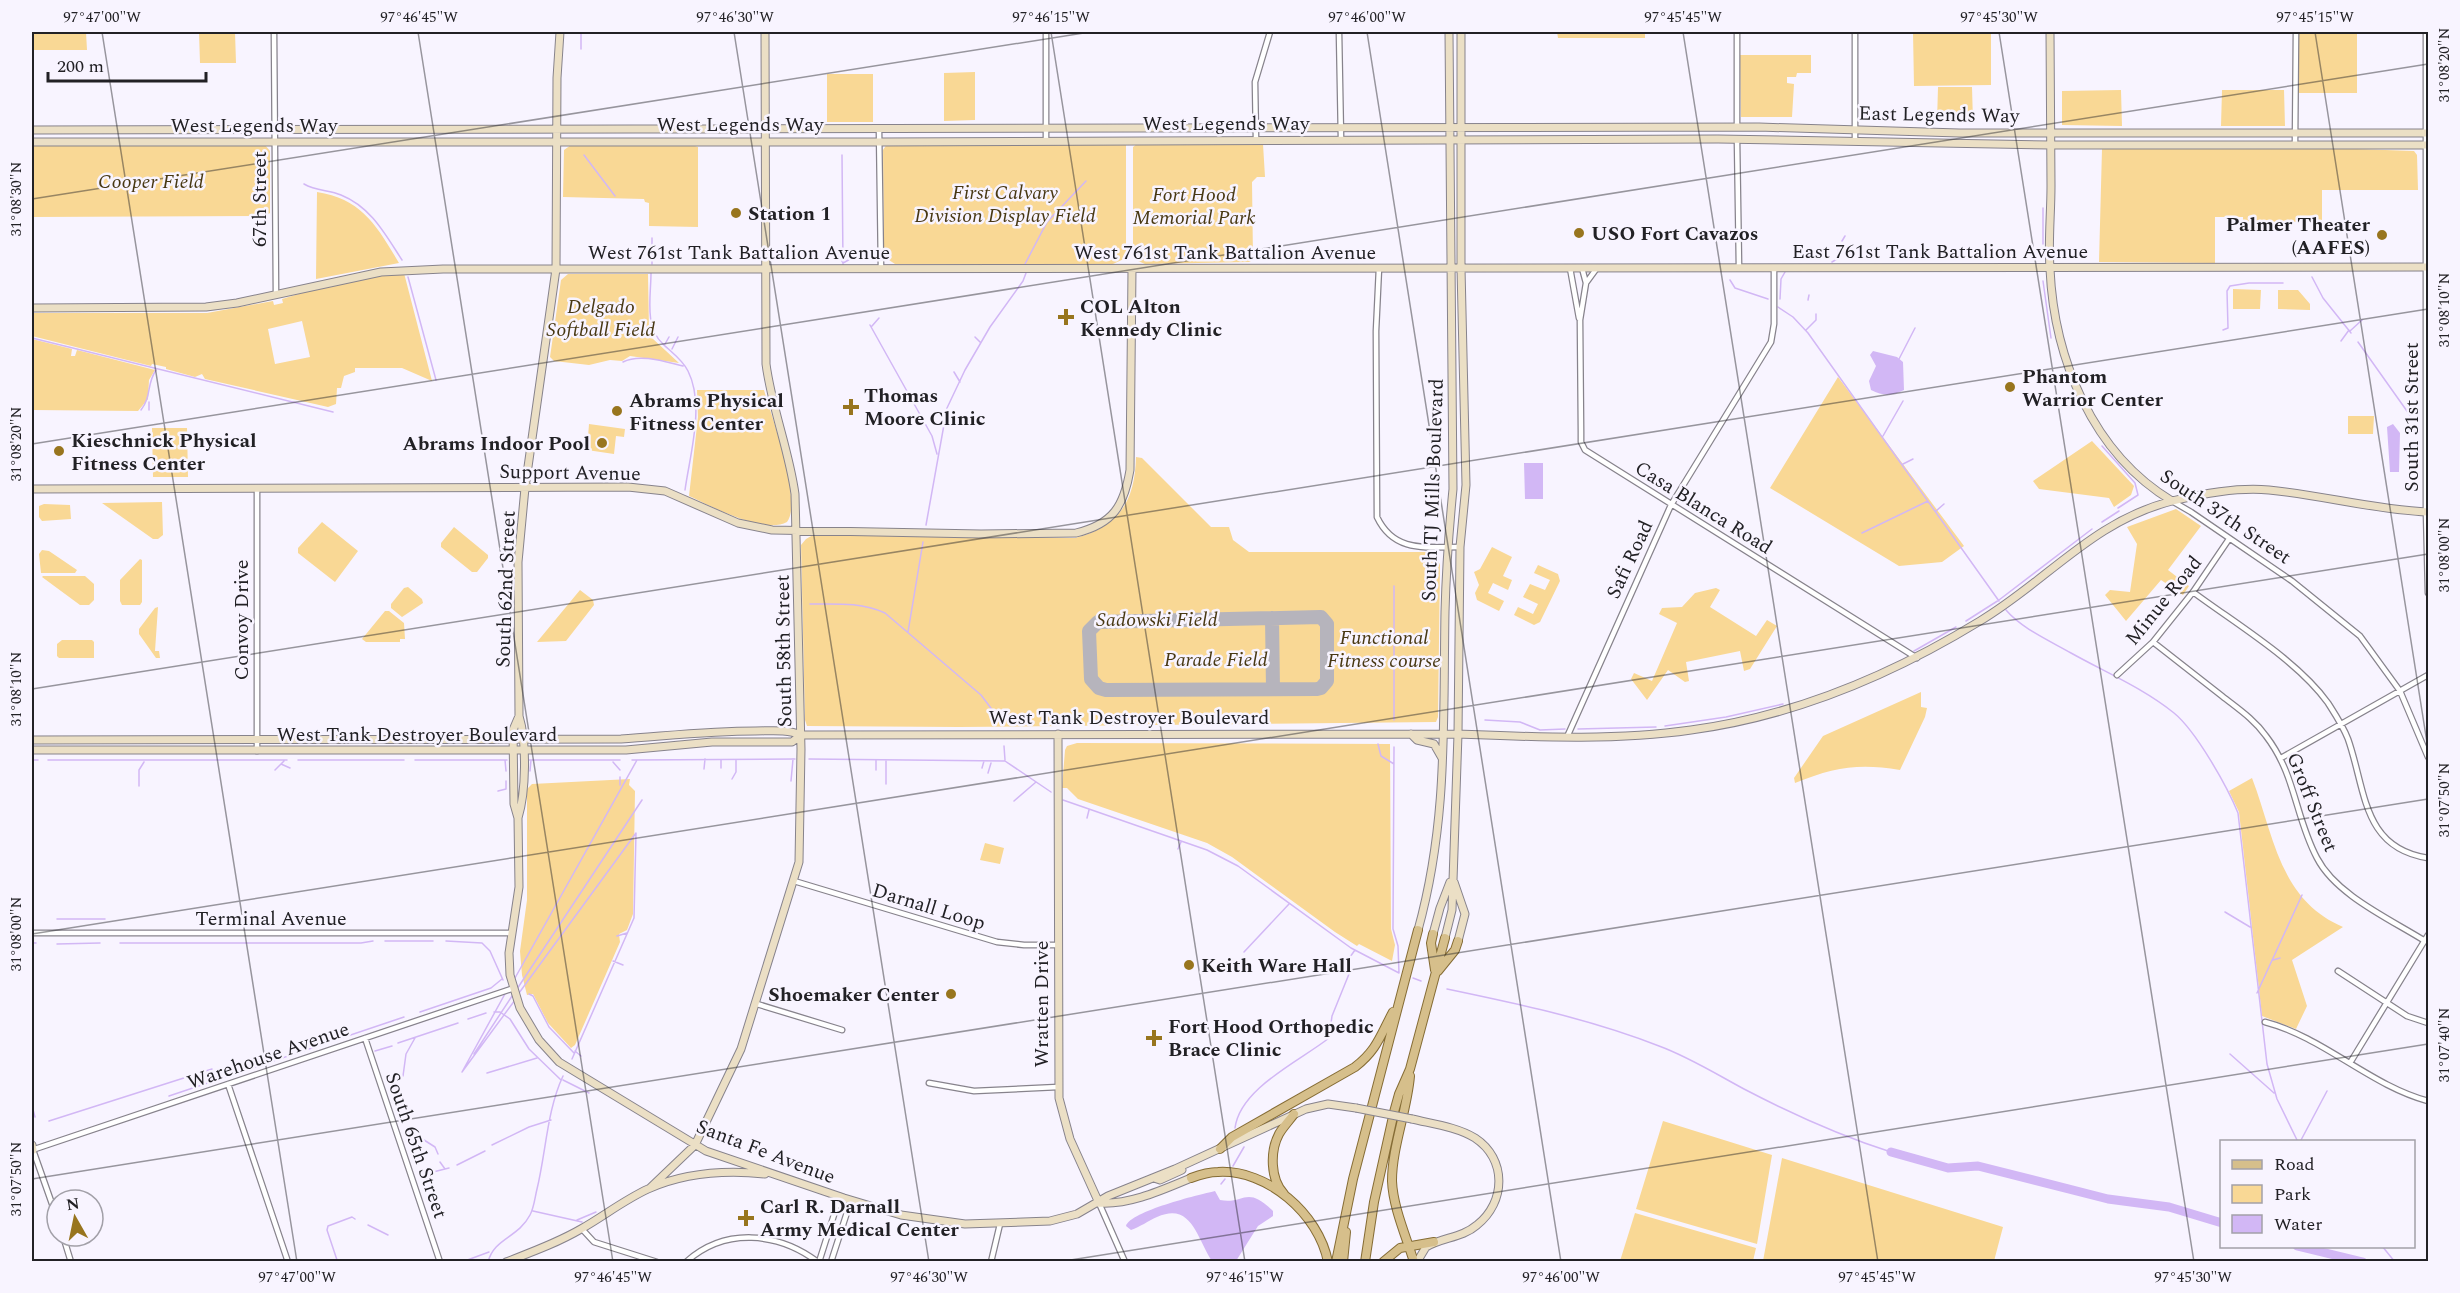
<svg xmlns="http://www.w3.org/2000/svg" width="2460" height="1293" viewBox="0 0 2460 1293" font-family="Spectral,serif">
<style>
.green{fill:#f9d895;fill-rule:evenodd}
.water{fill:#d2b7f5}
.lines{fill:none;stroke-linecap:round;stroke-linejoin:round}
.stream{stroke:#d2b7f5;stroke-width:1.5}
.river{stroke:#d2b7f5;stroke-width:9}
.taxiway{stroke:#b6b4bc;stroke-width:14}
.street-casing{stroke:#87838c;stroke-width:7}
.secondary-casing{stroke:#87838c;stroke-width:9}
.primary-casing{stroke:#856c35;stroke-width:10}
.street{stroke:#fff;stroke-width:4.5}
.secondary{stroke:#ebdfc5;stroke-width:7}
.primary{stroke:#d6bf8b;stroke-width:8}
.secondary-bridge-casing{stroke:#87838c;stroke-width:9;stroke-linecap:butt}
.secondary-bridge{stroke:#ebdfc5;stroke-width:7}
.ticks{fill:none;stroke:#222125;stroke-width:1.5;stroke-opacity:0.45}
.poi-dot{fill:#98751e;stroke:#f8f4ff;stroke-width:2}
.labels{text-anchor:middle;stroke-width:5;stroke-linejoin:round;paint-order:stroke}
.street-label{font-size:20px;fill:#222125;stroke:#f8f4ff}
.park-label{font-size:20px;font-style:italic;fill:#483813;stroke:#f8f4ff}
.poi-label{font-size:20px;font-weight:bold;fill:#222125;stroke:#f8f4ff;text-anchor:start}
.neatline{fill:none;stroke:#222125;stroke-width:2}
.ticks-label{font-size:15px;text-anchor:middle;fill:#222125}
</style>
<rect width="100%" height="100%" fill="#f8f4ff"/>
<path class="green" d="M32,32H86L87,50H32Z
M199,32H235L236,63H200Z
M1557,32H1645V38H1558Z
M1913,32H1991V85L1914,86Z
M2298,32H2357V93H2298Z
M1740,55H1811V73H1797L1796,77H1787V83L1794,84L1792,117H1741Z
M975,72V120L944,121V73Z
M827,74H873V122H827Z
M1938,87H1972L1973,122H1937Z
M2121,90L2122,126L2062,125V91Z
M2222,90H2284L2285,126H2221Z
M887,144H1126V258L1113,264H895L886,258L884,253L883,150Z
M1137,144H1263L1265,177H1257L1252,182L1253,258L1250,262L1145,264L1138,261L1133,250V147Z
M32,145H265L270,151V213L265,216L32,217Z
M571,145L695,146L698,147V227L649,226V203L645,202L644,199L563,197L564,150Z
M2328,148L2414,151L2417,155L2418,190H2322V222H2243V217H2215V263L2099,262L2102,149Z
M317,192C362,199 377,226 399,263L316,279Z
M404,273L432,381L402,368H355V372L344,376L341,388H337L336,404L328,407L205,379L202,374L195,377L166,369V367L152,364L151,366L32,336V313H207L273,301L274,305L283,303L282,299C322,287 362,276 404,273ZM302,321L310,357L275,364L268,329Z
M568,274H648L649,331L652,338L679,363L630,356L622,361L610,360L589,365L554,361L550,357L561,280Z
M2233,289L2261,290L2260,309H2233Z
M2278,290H2298L2310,304V310L2278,309Z
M32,339L72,349L71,356H75L77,350L155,370L149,380L148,399L138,411L32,410Z
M1838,377L1964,546L1942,562L1899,566L1770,488Z
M697,390H764C771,415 803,502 787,522C764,535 711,506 689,496L698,417Z
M2348,416H2374L2373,434H2348Z
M589,424L625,429L624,437L616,436L614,454L587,450Z
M152,428H187L188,477H153Z
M2092,441L2134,486L2131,495L2114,507L2109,498L2039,489L2033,481Z
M1136,457L1142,458L1211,527H1229L1233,540L1249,552H1427L1436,556L1440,565L1438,717L1436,722L959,727L807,726L805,720L801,545L806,539L813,535L1075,538C1119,527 1135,501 1136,457Z
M162,502L163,535L158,539H153L102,503Z
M44,504L70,505L71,519L42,521L39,517V506Z
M2176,509L2201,526L2168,570L2189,586L2183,595L2161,580L2126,621L2105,595L2110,590L2130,592L2137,544L2127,527Z
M322,522L358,551L335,582L298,553V548Z
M454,527L488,555V558L477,572H472L441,547V543Z
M1492,547L1512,557L1503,576L1512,580L1508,590L1493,583L1488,593L1504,601L1499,611L1477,600L1475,593L1479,585L1474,572L1480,569Z
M42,550L49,551L77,570L75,573H41L39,554Z
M140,559L142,560V602L140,605H122L120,601V580Z
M1538,565L1558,574L1560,581L1540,622L1534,625L1514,615L1518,607L1533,614L1538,604L1523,597L1530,584L1545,590L1550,580L1534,573Z
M43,576H85L94,584V600L89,605H80L42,577Z
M408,587L422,599L423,603L402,617L391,608V604L404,588Z
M1716,588L1720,590L1710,607L1756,636L1767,620L1777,626L1750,669L1744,671L1740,651L1686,662L1689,681L1685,682L1668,670L1647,700L1631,679L1634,673L1652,681L1677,623L1659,614L1662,608L1682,607L1695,593Z
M580,590L593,600L594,605L566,641L537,642Z
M158,607L155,651H159L160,658H156L139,634V629L155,608Z
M385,611H389L404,623L405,639H400V642H366L362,639Z
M62,640H92L94,642V658H59L57,656V644Z
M1921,692V707L1927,708L1925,717L1900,770C1859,763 1834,767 1795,783L1794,778L1823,736Z
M1077,743L1390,744L1391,929L1395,945L1392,961L1359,944L1357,946L1335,932L1232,857L1207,843L1078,799L1067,788H1062L1065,750L1067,746Z
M2252,778C2274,835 2279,900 2343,927L2292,960L2307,1006L2296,1029L2262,1016L2239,812L2229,791Z
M630,779L629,785L635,791L633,914L627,930L619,934L620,942L575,1045L571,1048L548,1023L533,994L527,995L522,975L520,951L527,900V789L532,784Z
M985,843L1004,848L1000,864L980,860Z
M1663,1121L1772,1155L1757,1244L1636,1209Z
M1782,1158L2003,1227L1994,1261H1763Z
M1635,1213L1756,1248L1753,1261H1620Z"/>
<path class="water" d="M1873,351L1897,357L1903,362L1904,390C1892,396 1883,396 1871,390L1869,381L1876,366L1870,355Z
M2393,424L2400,433L2399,472H2390L2387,427Z
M1524,463H1543V499H1525Z
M1215,1191L1220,1200C1244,1205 1246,1184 1273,1211V1216L1258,1226L1236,1261H1212C1197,1239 1192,1201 1157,1217C1148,1221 1140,1227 1131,1230L1126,1226C1131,1211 1198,1195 1215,1191Z"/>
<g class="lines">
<path class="stream" d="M581,49V32
M584,155L615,196
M842,155L843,265
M304,184C316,191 329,190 341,195C371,207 385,234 402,260
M2043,208V244
M1842,241L1845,236
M834,247L843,263L854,257
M1832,262L1837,259L1839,247
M652,264V238
M1025,264L1047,222L1086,181
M651,273C651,296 644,327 663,344C672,353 682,359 688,371C705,405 690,454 685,490
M408,277L436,380
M2312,277L2323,298L2351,333
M1730,280L1735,288L1768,299
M2043,281L2051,338
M1780,299L1781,279L1785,272
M1808,300L1809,295
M1778,307L1793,317L1808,333L1999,601
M870,325L932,436L937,454
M872,326L879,318
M1806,330L1816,320V314
M2223,330L2228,328L2227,291L2230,286L2249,283H2283
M2350,331L2362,320
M975,337L980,342
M32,338L333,412
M2341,341L2349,330
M2358,342L2414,421
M665,344L669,337
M672,349L678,337
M1899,359L1915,328
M623,362C640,353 666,362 683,366
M954,372L960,382
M149,402V410
M141,410C152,396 146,385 156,370
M1883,436L1903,401
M2102,446L2135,483L2138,495L2118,508
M1903,464L1913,459
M1936,511L1944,504
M2102,522L2119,511
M926,525L947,408L965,370L990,327L1023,281L1026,273
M1862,533L1928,501
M1394,586V720
M810,604C836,604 861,602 885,613L981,695L1003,724
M2006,610C2021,628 2050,641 2071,653C2105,672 2143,688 2174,713C2196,731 2227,786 2238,813L2267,1064L2277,1099L2298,1142
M1966,621L1999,600L2092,529
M908,632L923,542
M1914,651L1956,627
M1485,720L1520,722L1540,730L1565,729
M1665,726L1726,717L1783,704
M1578,729L1656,727
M1378,744L1381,756L1394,764
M1004,746L1005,760
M809,759L1005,761L1051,792
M32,760H38
M48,760H287
M298,760H404
M415,760H507
M505,760L506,771
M529,760H620
M632,760L795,759
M721,760V768
M876,760V770
M284,761L281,764L290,768
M886,761V784
M613,762L620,770
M982,768L984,761
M704,769L705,759
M275,770L281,764
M530,771L531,760
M988,773L991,763
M732,779L736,772V760
M791,781L793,759
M620,785V777
M139,786V770L144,762
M498,791L506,789V781
M1063,800L1207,850L1238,866L1351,948L1399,973L1398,946L1393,929L1394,747
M1014,801L1036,782
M1087,818L1089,810
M1178,849L1181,842
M2225,912L2250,927
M57,919H105
M617,936L627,933
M385,941H433
M446,941L482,943L490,951L503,980
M32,943H36
M120,943H361L373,941
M57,944L100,943
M1244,952L1289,904
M2273,960L2280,958
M613,961L623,965
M515,978L637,760
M1413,978L1421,981
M517,989L642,800
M1447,989C1519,1004 1590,1019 1659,1046C1689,1057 1716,1074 1744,1089C1790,1113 1841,1136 1891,1152
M506,992L462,1072L515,1000
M519,993L636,833L634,918L572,1059
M2257,993L2302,895
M529,994L533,996L549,1027L574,1053
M420,1012L491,988L502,979
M494,1012H500L510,1019L529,1049L561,1080
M468,1019L486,1013
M398,1043L458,1023
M375,1051L392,1046
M575,1051L581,1056
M474,1054L512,996
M2230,1054L2274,1093
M487,1073L537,1058
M403,1076L406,1054L415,1038
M563,1080L589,1093
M169,1096L404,1017
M32,1106L35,1117
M49,1121L212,1069
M1235,1128C1240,1088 1300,1061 1329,1038L1332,1016L1349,974L1350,957L1355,950
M424,1140L435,1147L438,1154
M2300,1142L2327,1091
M492,1145L529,1127L551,1120
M411,1154L415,1155L418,1161
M440,1162L445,1169
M457,1165L485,1151
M1233,1166L1244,1147
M421,1169L425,1174L449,1168
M1221,1184L1225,1179
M533,1211L582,1222
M577,1220L596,1212
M368,1225L388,1235
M2382,1246L2395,1262
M337,1260L327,1230L328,1226L352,1217L355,1219
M462,1262L489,1252
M488,1262C494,1238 518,1238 530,1215C534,1208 535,1197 537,1189C546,1152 547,1110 563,1076"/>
<path class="river" d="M1891,1152L1948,1168L1978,1166L2108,1199L2169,1207L2222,1223
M2297,1246L2363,1262"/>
<path class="taxiway" d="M1321,617L1327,624V681L1321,688L1317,689L1106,690L1099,688L1091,679L1089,631L1098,622Z
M1272,618L1273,689"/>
<defs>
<path id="street" d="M274,32L276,295
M1339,32L1341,139
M1737,32V127
M2426,32V512L2428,593
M879,129L881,269
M1737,139L1739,268
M1046,140V32
M1256,140L1255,82L1270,32
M1855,141V32
M2295,144L2296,32
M1379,268L1376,331L1377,517C1394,553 1426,547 1460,547
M1570,268L1579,318
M1582,268L1586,283L1580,320L1581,432V442L1585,450L1917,658
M1586,283L1597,268
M257,488V751
M2172,501L2191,512L2292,581L2360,636L2400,691L2428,757
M2193,592C2236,624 2297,660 2328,703C2335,714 2343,726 2348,739C2366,790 2362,848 2428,858
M2153,642C2176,660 2199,678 2222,696C2237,708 2254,719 2266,736C2296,775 2295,817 2317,858C2336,895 2390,919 2425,941
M2117,675L2153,642L2193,592L2229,539
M1567,737L1671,505L1771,342L1774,324V268
M2281,758L2428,675
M794,881L997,942L1024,945H1058
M32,933H510
M2338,971L2407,1016L2428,1023
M757,1004L842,1030
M2265,1022C2323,1037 2371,1086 2428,1101
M365,1038L440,1262
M2350,1063L2428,935
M929,1083L974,1091L1058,1087
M228,1084L288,1262
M32,1150L514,988
M33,1150L57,1218
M1099,1203L1125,1262
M582,1229L594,1242L657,1262
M63,1236L71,1262
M686,1262C725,1227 778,1232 818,1262
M819,1262L840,1196
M831,1262L851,1200
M991,1262L1000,1224"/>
<path id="secondary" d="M2050,32C2050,83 2051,135 2051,186C2051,214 2048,241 2050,269C2054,358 2092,453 2172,501
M32,130L1759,127L1959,133H2428
M32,142H879L1718,139L2050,145H2428
M32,308L206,307L237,303L381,272L443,269L2428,267
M32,489L628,487L665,491L738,523L772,530L981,534L1076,533C1113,524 1124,506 1130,470L1132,269
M519,716L513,730L514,804L518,818L519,887L509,953L510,975L520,1008L539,1040L559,1062L706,1151L844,1198L901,1215L965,1224L1050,1221L1077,1214L1108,1196L1175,1169L1306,1109L1328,1104L1356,1108
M1058,734L1059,1098L1070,1139L1099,1203
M1411,734L1417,740L1434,744L1442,758
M32,740L621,739C666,736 710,731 755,731C770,731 787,729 801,735L1458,734C1535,737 1614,741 1691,730C1795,716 1890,676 1980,621C2047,581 2093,521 2172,501C2202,494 2237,487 2269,490C2322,495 2375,510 2428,512
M32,750H626L712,742H792L801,735
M518,818C526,792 527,742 519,716L518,562L525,488L556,269L557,78L560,32
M1454,882L1465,914L1458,941
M1418,930C1448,822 1443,723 1445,612C1446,571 1449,530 1453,489L1449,32
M1433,934L1440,908L1450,882
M1445,938L1452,910L1458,734L1460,547L1466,485L1461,268V32
M1412,1119C1433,1124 1457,1127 1475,1138C1507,1159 1506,1202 1477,1225C1462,1238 1443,1237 1426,1247L1417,1262
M32,1145L33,1150
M1154,1178L1160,1180L1182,1170
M650,1188L695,1145L741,1049L799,862L801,749L795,494C789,450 772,409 766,364L765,32
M1099,1203C1130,1205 1162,1190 1191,1178
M506,1262C532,1252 557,1243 581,1229C604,1216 624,1200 648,1189C684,1173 726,1170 765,1174"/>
<path id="primary" d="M1433,934L1431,943L1435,970
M1438,971L1455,950L1458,941
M1410,1076C1407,1111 1392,1147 1392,1181C1393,1207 1406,1236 1414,1262
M1220,1149L1232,1137L1355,1067C1377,1050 1380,1036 1393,1012
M1191,1178C1199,1175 1209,1172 1218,1172C1267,1169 1319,1214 1328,1262
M1284,1194C1270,1179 1270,1151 1279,1134C1283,1127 1289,1121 1294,1114
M1336,1262L1353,1179L1418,930
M1343,1262L1346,1232
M1365,1262L1374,1202L1394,1112L1399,1094L1410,1069L1445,938
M1383,1262L1400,1248L1434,1242"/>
</defs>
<use href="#street" class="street-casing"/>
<use href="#secondary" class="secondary-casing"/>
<use href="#primary" class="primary-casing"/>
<use href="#street" class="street"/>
<use href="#secondary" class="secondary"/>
<use href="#primary" class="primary"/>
<defs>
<path id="secondary-bridge" d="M1356,1108L1412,1119"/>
</defs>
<use href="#secondary-bridge" class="secondary-bridge-casing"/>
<use href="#secondary-bridge" class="secondary-bridge"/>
</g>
<path class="ticks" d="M102,32L297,1262M418,32L613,1262M734,32L929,1262M1051,32L1245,1262M1367,32L1561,1262M1683,32L1878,1262M1999,32L2194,1262M2315,32L2428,749M32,199L1090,32M32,444L2428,64M32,689L2428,309M32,934L2428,554M32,1179L2428,799M1058,1262L2428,1044"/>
<g class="poi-dot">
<circle cx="736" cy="213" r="6"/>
<circle cx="1579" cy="233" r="6"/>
<circle cx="2382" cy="235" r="6"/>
<path d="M1063 308h6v6h6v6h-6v6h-6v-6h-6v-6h6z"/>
<circle cx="2010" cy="387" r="6"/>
<path d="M848 398h6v6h6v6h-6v6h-6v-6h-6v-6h6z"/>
<circle cx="617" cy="411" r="6"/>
<circle cx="602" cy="443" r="6"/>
<circle cx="59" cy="451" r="6"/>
<circle cx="1189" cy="965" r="6"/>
<circle cx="951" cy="994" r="6"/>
<path d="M1151 1029h6v6h6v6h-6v6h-6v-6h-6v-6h6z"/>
<path d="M743 1209h6v6h6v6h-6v6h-6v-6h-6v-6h6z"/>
</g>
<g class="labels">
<g class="street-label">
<text transform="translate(1939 114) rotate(1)" y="7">East Legends Way</text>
<text x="1226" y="130">West Legends Way</text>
<text x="740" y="131">West Legends Way</text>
<text x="254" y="132">West Legends Way</text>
<text transform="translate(259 199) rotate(-90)" y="7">67th Street</text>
<text x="1940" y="258">East 761st Tank Battalion Avenue</text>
<text x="739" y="259">West 761st Tank Battalion Avenue</text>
<text x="1225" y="259">West 761st Tank Battalion Avenue</text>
<text transform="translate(2411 417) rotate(-90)" y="7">South 31st Street</text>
<text transform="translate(570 472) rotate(1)" y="7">Support Avenue</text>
<text transform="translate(1432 490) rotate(-88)" y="7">South TJ Mills Boulevard</text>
<text transform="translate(1704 507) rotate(32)" y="7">Casa Blanca Road</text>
<text transform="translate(2226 516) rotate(34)" y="7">South 37th Street</text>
<text transform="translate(1629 559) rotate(-65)" y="7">Safi Road</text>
<text transform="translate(505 589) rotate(-88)" y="7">South 62nd Street</text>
<text transform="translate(2163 600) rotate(-51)" y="7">Minue Road</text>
<text transform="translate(241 620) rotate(-90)" y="7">Convoy Drive</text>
<text transform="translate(783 651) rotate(-91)" y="7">South 58th Street</text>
<text x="1129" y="724">West Tank Destroyer Boulevard</text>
<text x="417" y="741">West Tank Destroyer Boulevard</text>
<text transform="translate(2313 802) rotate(68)" y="7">Groff Street</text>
<text transform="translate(929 906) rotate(17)" y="7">Darnall Loop</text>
<text x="271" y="925">Terminal Avenue</text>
<text transform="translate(1041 1004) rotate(-90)" y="7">Wratten Drive</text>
<text transform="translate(268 1055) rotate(-19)" y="7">Warehouse Avenue</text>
<text transform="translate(417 1145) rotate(71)" y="7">South 65th Street</text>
<text transform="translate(766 1151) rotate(21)" y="7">Santa Fe Avenue</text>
</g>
<g class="park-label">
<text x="151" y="188">Cooper Field</text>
<text x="1005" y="199">First Calvary<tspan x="1005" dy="23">Division Display Field</tspan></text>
<text x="1194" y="201">Fort Hood<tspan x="1194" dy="23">Memorial Park</tspan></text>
<text x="601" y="313">Delgado<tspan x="601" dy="23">Softball Field</tspan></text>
<text x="1157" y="626">Sadowski Field</text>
<text x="1384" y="644">Functional<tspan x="1384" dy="23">Fitness course</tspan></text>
<text x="1216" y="666">Parade Field</text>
</g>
<g class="poi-label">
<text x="748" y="220">Station 1</text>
<text x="2370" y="231" text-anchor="end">Palmer Theater<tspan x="2370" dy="23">(AAFES)</tspan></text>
<text x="1591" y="240">USO Fort Cavazos</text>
<text x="1080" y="313">COL Alton<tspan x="1080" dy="23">Kennedy Clinic</tspan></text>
<text x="2022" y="383">Phantom<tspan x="2022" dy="23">Warrior Center</tspan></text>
<text x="864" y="402">Thomas<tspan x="864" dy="23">Moore Clinic</tspan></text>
<text x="629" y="407">Abrams Physical<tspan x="629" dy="23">Fitness Center</tspan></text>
<text x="71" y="447">Kieschnick Physical<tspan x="71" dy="23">Fitness Center</tspan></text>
<text x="590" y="450" text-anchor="end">Abrams Indoor Pool</text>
<text x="1201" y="972">Keith Ware Hall</text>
<text x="939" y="1001" text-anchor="end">Shoemaker Center</text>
<text x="1168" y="1033">Fort Hood Orthopedic<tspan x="1168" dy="23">Brace Clinic</tspan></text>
<text x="760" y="1213">Carl R. Darnall<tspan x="760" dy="23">Army Medical Center</tspan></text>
</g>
</g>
<rect width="2460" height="1293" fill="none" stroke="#f8f4ff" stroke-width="66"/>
<rect x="2220" y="1140" width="195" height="108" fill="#f8f4ff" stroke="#a2a0a8" stroke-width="1.5"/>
<rect x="2232" y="1160" width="30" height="9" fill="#d6bf8b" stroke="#a2a0a8" stroke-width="1.5"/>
<text x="2274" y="1170" font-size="18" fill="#222125">Road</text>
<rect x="2232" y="1185" width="30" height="18" fill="#f9d895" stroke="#a2a0a8" stroke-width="1.5"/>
<text x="2274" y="1200" font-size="18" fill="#222125">Park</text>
<rect x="2232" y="1215" width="30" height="18" fill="#d2b7f5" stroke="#a2a0a8" stroke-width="1.5"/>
<text x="2274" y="1230" font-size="18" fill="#222125">Water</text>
<g transform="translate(75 1218) rotate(351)"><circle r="28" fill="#f8f4ff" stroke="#a2a0a8" stroke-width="1.5"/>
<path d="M0-4.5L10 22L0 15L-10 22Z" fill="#98751e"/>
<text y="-9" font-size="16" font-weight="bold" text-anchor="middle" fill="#222125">N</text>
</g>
<path d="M48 72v9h158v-9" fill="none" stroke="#222125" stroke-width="3"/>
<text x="57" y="72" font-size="18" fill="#222125" stroke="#f8f4ff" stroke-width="4.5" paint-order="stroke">200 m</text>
<rect x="33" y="33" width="2394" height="1227" class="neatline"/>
<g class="ticks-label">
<text x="102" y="22">97°47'00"W</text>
<text x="419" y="22">97°46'45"W</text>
<text x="735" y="22">97°46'30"W</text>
<text x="1051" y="22">97°46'15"W</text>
<text x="1367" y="22">97°46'00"W</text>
<text x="1683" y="22">97°45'45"W</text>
<text x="1999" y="22">97°45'30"W</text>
<text x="2315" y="22">97°45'15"W</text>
<text transform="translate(2444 65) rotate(-90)" y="5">31°08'20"N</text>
<text transform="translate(16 199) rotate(-90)" y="5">31°08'30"N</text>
<text transform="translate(2444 310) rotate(-90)" y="5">31°08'10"N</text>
<text transform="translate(16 444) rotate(-90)" y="5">31°08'20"N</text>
<text transform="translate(2444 555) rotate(-90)" y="5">31°08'00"N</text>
<text transform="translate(16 689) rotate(-90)" y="5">31°08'10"N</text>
<text transform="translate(2444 800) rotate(-90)" y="5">31°07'50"N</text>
<text transform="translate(16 934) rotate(-90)" y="5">31°08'00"N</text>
<text transform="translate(2444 1045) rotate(-90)" y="5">31°07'40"N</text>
<text transform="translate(16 1179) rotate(-90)" y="5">31°07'50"N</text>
<text x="297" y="1282">97°47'00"W</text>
<text x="613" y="1282">97°46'45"W</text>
<text x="929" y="1282">97°46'30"W</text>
<text x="1245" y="1282">97°46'15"W</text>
<text x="1561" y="1282">97°46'00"W</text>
<text x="1877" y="1282">97°45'45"W</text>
<text x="2193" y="1282">97°45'30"W</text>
</g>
</svg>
